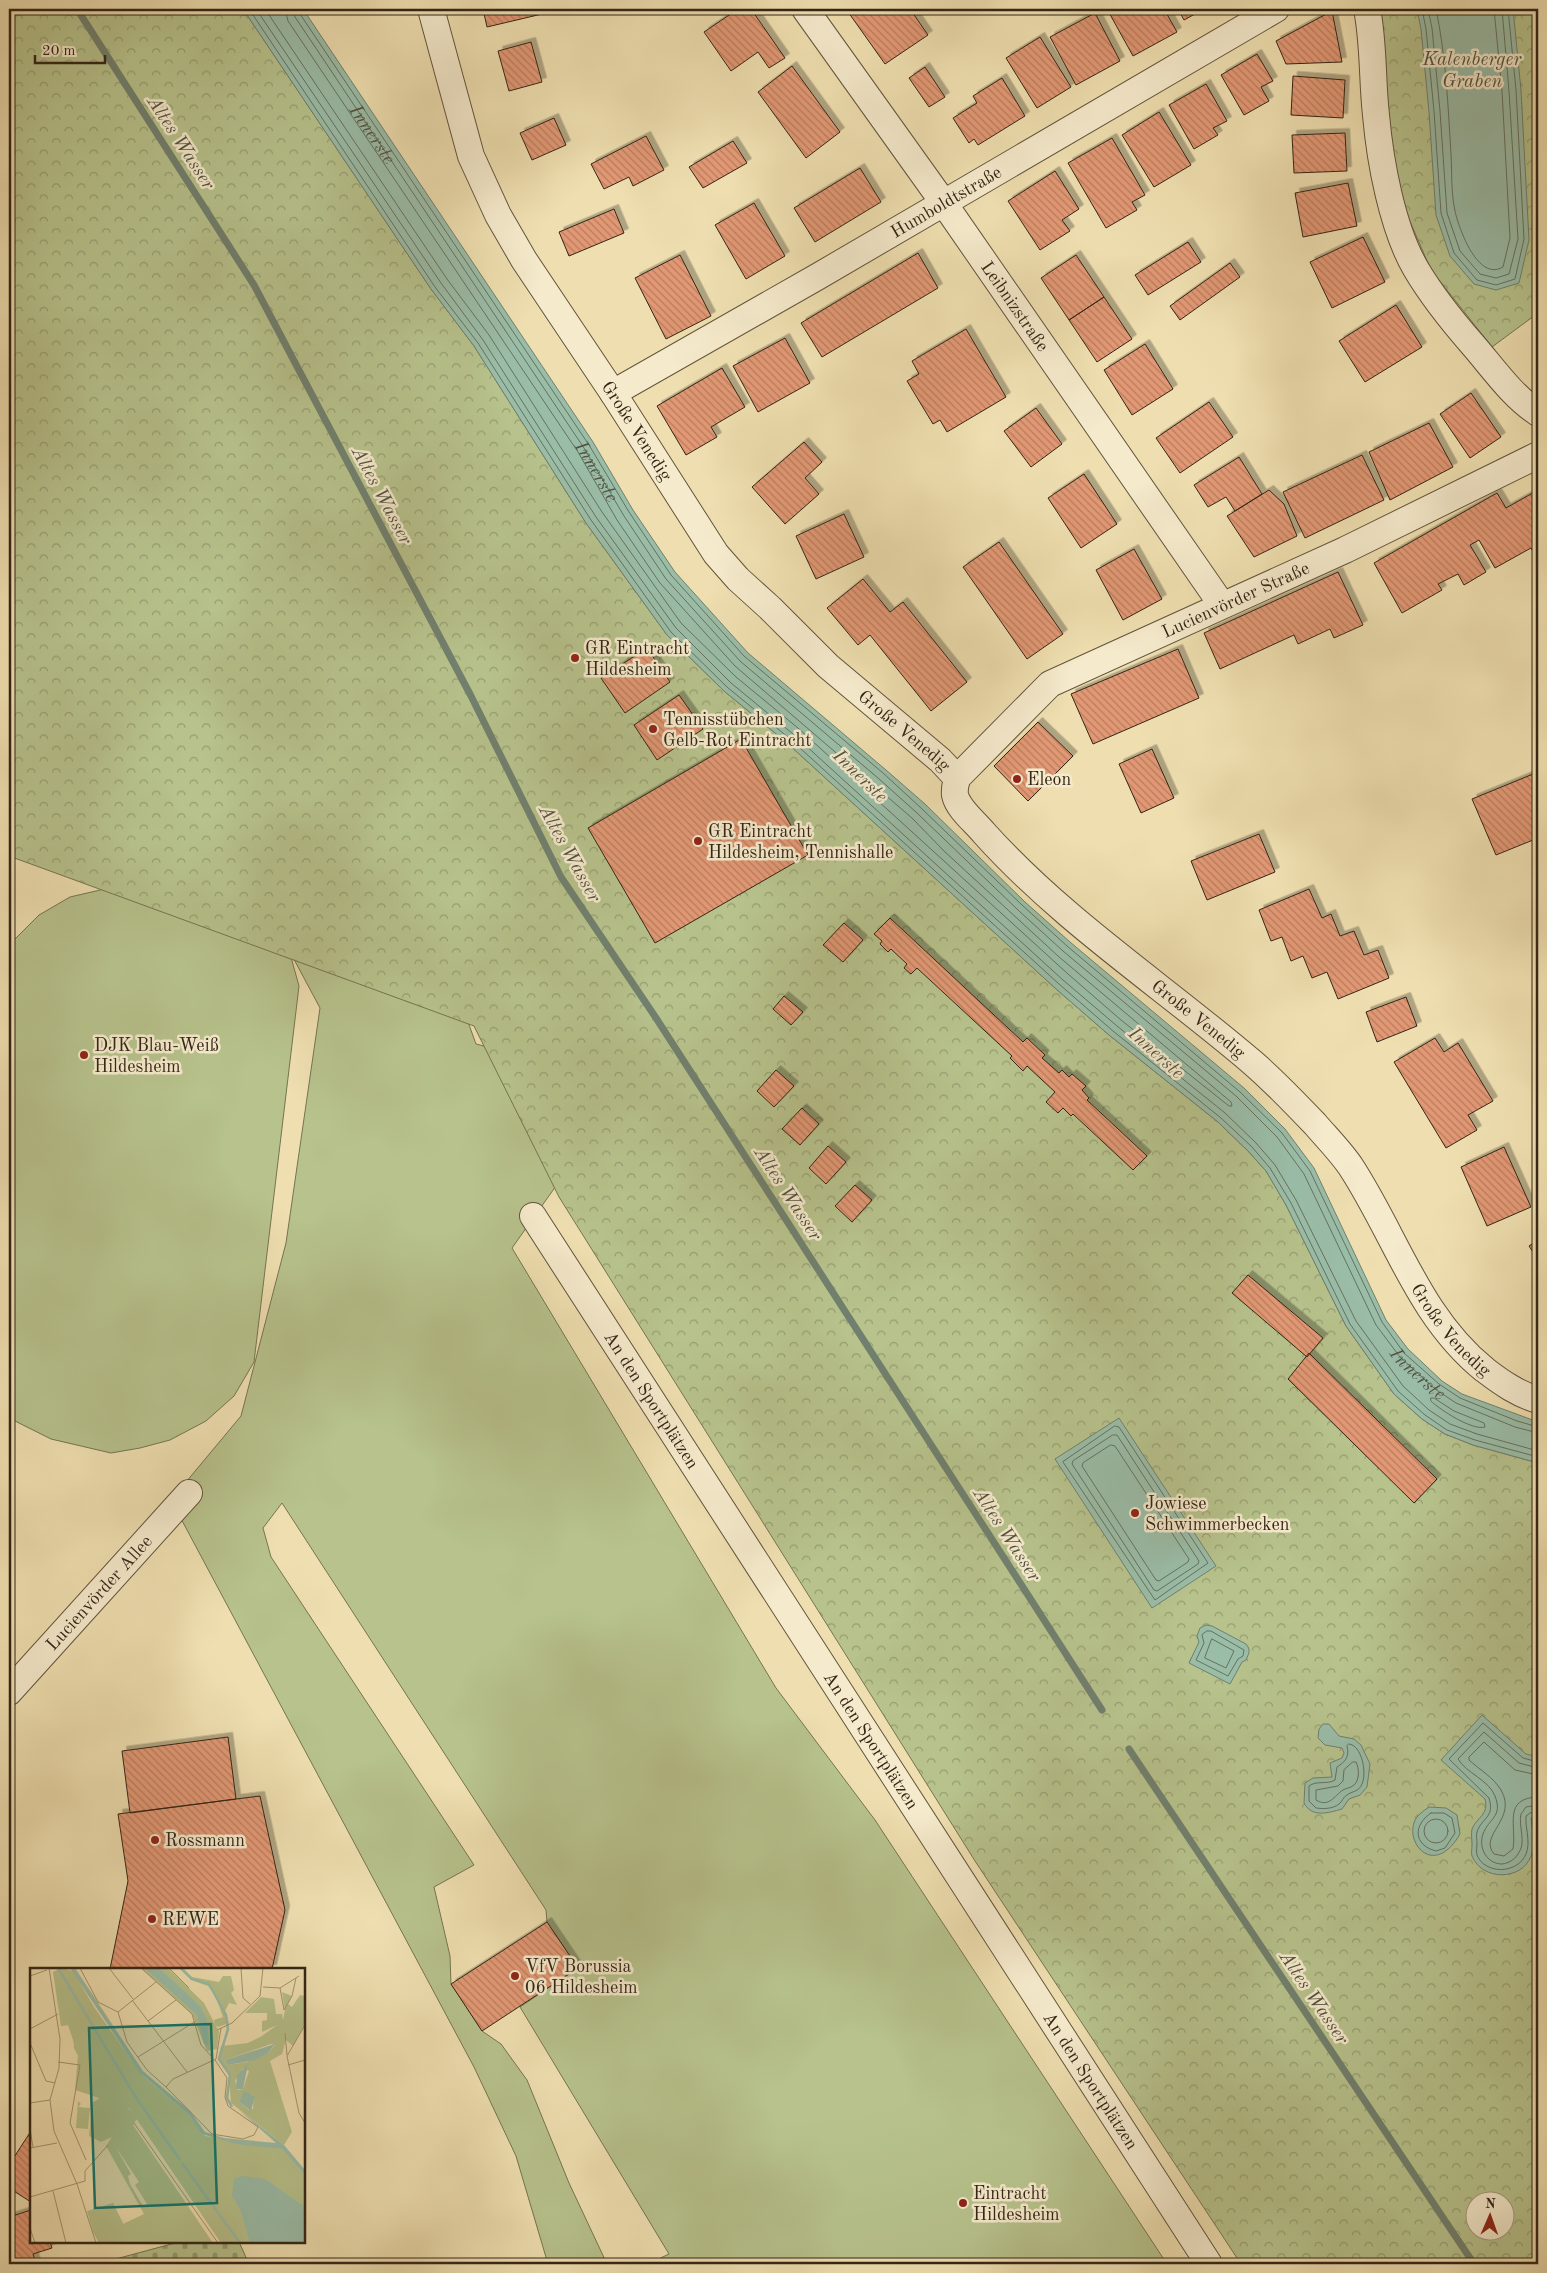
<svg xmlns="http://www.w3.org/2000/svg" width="1547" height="2273" viewBox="0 0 1547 2273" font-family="'Old Standard TT',serif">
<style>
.grass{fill:#b7c28c;stroke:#757451}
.forest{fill:url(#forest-crowns);stroke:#757451;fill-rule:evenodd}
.cemetery{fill:url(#cemetery-stones);stroke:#757451}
.water{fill:#9abda8;stroke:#71806e}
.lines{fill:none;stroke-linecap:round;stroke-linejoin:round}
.shore{stroke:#66715f;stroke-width:1}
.stream{stroke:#71806e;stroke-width:7}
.building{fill:url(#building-back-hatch);stroke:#332516;filter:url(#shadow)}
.street-casing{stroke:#62543c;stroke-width:28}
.street{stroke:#f5eacc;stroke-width:26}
.poi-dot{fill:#8f2418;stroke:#f5eacc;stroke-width:2}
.labels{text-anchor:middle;stroke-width:5;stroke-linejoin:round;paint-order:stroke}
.street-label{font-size:18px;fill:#332516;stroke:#f5eacc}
.poi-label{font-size:18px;fill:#332516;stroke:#f5eacc;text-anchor:start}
.water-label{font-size:19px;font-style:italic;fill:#525342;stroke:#f5eacc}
.inset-river{fill:none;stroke:#9abda8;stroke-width:2.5}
.inset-road{fill:none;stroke:#a49572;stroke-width:1}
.view{fill:#0f766e;fill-opacity:0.15;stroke:#0f766e;stroke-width:2.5}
.inset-edge{fill:none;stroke:#332516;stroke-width:2.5}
</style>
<defs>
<pattern id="forest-crowns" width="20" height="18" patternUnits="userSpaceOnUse" patternTransform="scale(1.25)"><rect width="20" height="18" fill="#b7c28c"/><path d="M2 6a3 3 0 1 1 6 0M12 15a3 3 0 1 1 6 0" fill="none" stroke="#959d71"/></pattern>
<pattern id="cemetery-stones" width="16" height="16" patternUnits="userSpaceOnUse" patternTransform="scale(1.25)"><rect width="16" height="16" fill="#b7c28c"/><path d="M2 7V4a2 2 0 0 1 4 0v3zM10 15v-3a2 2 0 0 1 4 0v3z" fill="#959d71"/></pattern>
<pattern id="building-back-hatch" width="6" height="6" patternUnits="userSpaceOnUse" patternTransform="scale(1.25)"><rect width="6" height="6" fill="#e29874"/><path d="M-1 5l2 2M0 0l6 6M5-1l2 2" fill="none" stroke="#b87c5e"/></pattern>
<filter id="shadow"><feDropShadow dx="4.5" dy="-4.5" stdDeviation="0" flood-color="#0004"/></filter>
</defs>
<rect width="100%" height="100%" fill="#efdfb0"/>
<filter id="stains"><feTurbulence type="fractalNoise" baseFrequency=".004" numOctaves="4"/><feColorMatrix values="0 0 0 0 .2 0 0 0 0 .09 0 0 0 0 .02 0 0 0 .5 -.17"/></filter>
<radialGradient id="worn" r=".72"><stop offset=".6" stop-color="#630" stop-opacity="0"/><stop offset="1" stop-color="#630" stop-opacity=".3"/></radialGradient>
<path class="grass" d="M9,34L410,862L476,1044L524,1056L585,1145L512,1248L776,1688L875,1820L1167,2264H648L669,2254L520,2007L578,1968L547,1922L546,1910L282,1503L263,1528L271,1557L474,1865L434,1887L450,1956L451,1984L482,2031L501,2044L527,2080L569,2183L607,2264H548L516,2156L474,2067L171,1500L241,1416L286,1243L320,1008L289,950L299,986L254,1362L234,1396L206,1421L170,1440L140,1448L111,1453L51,1439L9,1418V959L11,943L39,915L70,897L113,887Z"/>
<path class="forest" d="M9,9H243L431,289L474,346L586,523L667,635L724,691L786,742L1055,988L1109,1035L1218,1122L1248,1151L1266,1171L1286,1205L1346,1326L1394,1394L1422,1419L1445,1434L1473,1445L1538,1463V2264H1241L975,1861L559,1197L474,1026L9,856ZM1474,2200H1504V2230H1474Z
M1369,9H1538V313L1492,347L1431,270L1389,173Z"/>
<path class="cemetery" d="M179,2242H239L249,2264H97Z"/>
<path class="water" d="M243,9H303L593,442L633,510L675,572L748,653L886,770L925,804L1025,902L1070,942L1244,1088L1285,1129L1314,1168L1386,1320L1408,1349L1442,1381L1462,1394L1538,1422V1463L1473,1445L1445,1434L1422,1419L1394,1394L1346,1326L1286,1205L1266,1171L1248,1151L1218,1122L1109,1035L1055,988L786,742L724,691L667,635L586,523L474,346L431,289Z
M1417,9H1513L1521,90L1529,240L1519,283L1496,290L1474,284L1450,256L1436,215L1429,112L1421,29Z
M1119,1418L1216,1566L1152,1608L1055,1459Z
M1206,1625L1212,1626L1246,1644C1251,1650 1249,1653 1246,1660L1242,1662L1230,1684L1189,1663L1199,1642L1197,1636L1200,1628Z
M1482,1715L1526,1754L1538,1757V1815L1531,1818C1532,1830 1536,1844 1531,1856C1522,1881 1482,1881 1472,1856C1471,1853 1472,1848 1472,1845C1472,1840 1471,1833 1472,1829C1477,1817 1489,1815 1485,1799L1441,1760Z
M1323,1724H1329L1339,1736L1354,1739L1361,1745L1370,1764L1367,1787L1360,1795L1349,1799L1342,1809C1328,1813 1312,1818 1304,1803L1305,1783L1313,1778L1332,1777L1330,1763L1342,1758L1344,1753L1342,1748L1325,1745L1318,1738L1319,1729Z
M1429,1807L1446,1808L1457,1815L1460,1834C1433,1881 1401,1839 1417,1817C1420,1813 1425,1810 1429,1807Z"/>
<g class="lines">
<g class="shore">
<path d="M249,9L435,287L478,343L591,520L671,632L727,687L789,738L1059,984L1113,1031L1221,1118L1252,1147L1270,1168L1291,1203L1350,1324L1398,1391L1425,1415L1447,1430L1475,1440L1538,1457"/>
<path d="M256,9L441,283L483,340L596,517L676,628L731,683L793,734L1063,980L1117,1026L1225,1113L1256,1143L1275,1165L1296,1200L1356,1321L1403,1386L1429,1410L1450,1424L1477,1434L1538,1451"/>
<path d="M265,9L447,279L489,335L602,512L681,623L736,677L798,728L1068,974L1121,1020L1229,1106H1232L1231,1102L1058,956L944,851L912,818L735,666L660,583L617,520L578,452L288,21L285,9"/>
<path id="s1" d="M292,9L295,17L584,448L624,516L666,579L740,661L878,778L917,813L1018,910L1063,951L1236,1096L1277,1137L1304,1174L1376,1325L1400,1357L1435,1389L1456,1403L1515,1427L1538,1433"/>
<path d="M299,9L300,14L589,445L629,512L671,575L744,656L883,773L921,808L1022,905L1067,946L1240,1092L1282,1133L1310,1171L1382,1322L1404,1353L1439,1384L1460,1398L1517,1421L1538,1427"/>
<path d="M1422,9L1426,29L1434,111L1441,213L1454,253L1477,280L1496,285L1515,279L1524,239L1516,90L1508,9"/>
<path d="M1428,9L1432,28L1440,111L1447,213L1460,251L1480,274L1496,278L1509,274L1518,239L1509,91L1502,9"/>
<path d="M1436,9C1446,56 1448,106 1451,154C1452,172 1451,193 1455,211C1459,229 1478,282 1503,267L1510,238L1502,91L1494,9"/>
<path d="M1431,1398H1434L1454,1411L1484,1423L1485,1427C1473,1431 1440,1410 1431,1401Z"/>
<path d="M1115,1426L1119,1427L1208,1563L1155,1600L1063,1462Z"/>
<path d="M1113,1435H1117L1199,1561L1198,1564L1157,1591L1154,1590L1072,1464L1073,1461Z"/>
<path d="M1111,1445L1115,1446L1189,1559L1188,1562L1159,1581L1156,1580L1082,1466L1083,1463Z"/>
<path d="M1207,1631H1211L1244,1650L1243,1656L1238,1659L1228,1676L1196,1660L1204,1643L1202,1635Z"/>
<path d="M1212,1639L1234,1651L1226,1668L1205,1658Z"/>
<path d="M1349,1744C1362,1745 1367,1773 1362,1784C1359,1792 1352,1791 1347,1795C1343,1797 1342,1802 1339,1804C1333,1809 1323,1809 1316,1808L1309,1801V1786C1317,1780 1327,1785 1335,1780L1337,1767C1345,1762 1350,1757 1347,1746Z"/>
<path d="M1353,1762H1356C1359,1768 1360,1780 1354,1785C1351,1788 1346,1788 1343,1790C1334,1796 1329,1808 1316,1800V1790L1338,1786L1343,1781L1344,1770Z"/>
<path d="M1538,1762L1523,1758L1483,1723L1449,1759L1489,1798C1495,1818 1482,1817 1477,1832C1476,1835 1477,1840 1477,1843C1477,1846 1476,1852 1477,1855C1485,1875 1518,1874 1526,1854C1531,1842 1525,1828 1526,1816L1530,1813L1538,1811"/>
<path d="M1538,1768L1519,1763L1484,1732L1458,1759C1466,1773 1489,1780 1495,1796C1503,1817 1489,1818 1483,1834C1478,1848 1487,1864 1502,1864C1509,1863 1514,1860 1518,1854C1527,1843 1518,1826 1521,1814L1526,1807L1538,1805"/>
<path d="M1538,1775L1515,1770L1484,1742L1469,1757V1760C1479,1769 1494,1778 1501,1790C1518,1819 1478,1835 1494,1854L1504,1856L1513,1849C1517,1826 1502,1798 1538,1797"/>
<path d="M1431,1813H1444L1452,1818L1455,1833L1445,1848L1436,1851C1413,1845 1413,1825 1431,1813Z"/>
<circle cx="1436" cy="1831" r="12"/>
</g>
<path class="stream" d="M77,9L254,285L471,696L561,877L656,1018L1102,1710
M1129,1749L1474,2264"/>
</g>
<path class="building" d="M483,9H541L542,14L487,27Z
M738,9H751L785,58L769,68L758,52L731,71L704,32Z
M846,9H910L928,35L885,64Z
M1107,9H1164L1177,32L1133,56Z
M1178,9H1204L1184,20Z
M1332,11L1342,62L1286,64L1276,41Z
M1095,13L1120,61L1076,85L1050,37Z
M1040,37L1071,87L1037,108L1006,58Z
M531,42L542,82L509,91L498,51Z
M1257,54L1273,81L1261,87L1269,101L1244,115L1221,75Z
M792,66L840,132L806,158L758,92Z
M925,67L945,97L929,107L909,78Z
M1293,76L1345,80L1343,118L1291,115Z
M1002,78L1025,116L978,145L974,139L969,143L953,118L977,103L973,96Z
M1206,84L1227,121L1213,128L1218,135L1194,149L1169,105Z
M1159,112L1191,165L1154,187L1122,135Z
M554,118L566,145L532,160L520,133Z
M1345,133L1347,171L1294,173L1292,135Z
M646,136L664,170L633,186L629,177L604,189L591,164Z
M1112,138L1145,195L1132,202L1137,210L1106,228L1068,163Z
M733,141L747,163L703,188L689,167Z
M860,168L881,202L815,242L794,208Z
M1055,171L1079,209L1062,220L1070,231L1040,250L1008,201Z
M1348,183L1357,226L1303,237L1295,193Z
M754,203L785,256L746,279L715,225Z
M614,209L624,233L569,256L559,232Z
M1363,237L1385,282L1332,308L1310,262Z
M1188,242L1201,262L1148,295L1135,275Z
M918,253L938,288L822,357L801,323Z
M680,255L711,316L666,339L635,278Z
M1076,255L1104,297L1069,320L1041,278Z
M1230,263L1240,277L1180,320L1170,306Z
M1104,297L1132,339L1097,362L1069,320Z
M1396,305L1422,347L1365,382L1339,341Z
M966,329L1006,397L947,432L940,420L933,424L907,381L919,374L912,361Z
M785,338L810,383L758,412L733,366Z
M1145,344L1173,389L1132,415L1104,370Z
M722,368L745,407L711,427L717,437L686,455L657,406Z
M1471,393L1501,437L1470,458L1440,414Z
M1209,402L1233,437L1180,473L1156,438Z
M1036,408L1062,444L1031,467L1004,431Z
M1429,423L1453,467L1390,500L1369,452Z
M804,442L822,462L805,478L819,494L785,524L752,487Z
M1362,455L1384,500L1305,538L1283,492Z
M1239,457L1262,494L1235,511L1226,497L1208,507L1194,485Z
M1084,474L1117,524L1081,548L1048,498Z
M1269,490L1284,504L1297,536L1254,557L1227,516Z
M1538,490V561L1531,548L1495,568L1479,540L1470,545L1486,572L1464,585L1458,574L1438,584L1442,590L1402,613L1374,563L1497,493L1506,508Z
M844,514L864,557L816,579L796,536Z
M999,542L1063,634L1027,659L963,567Z
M1134,549L1162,599L1123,620L1096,570Z
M1338,572L1363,625L1334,638L1330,629L1298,644L1294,635L1220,669L1204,633Z
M863,579L890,612L903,602L967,682L931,711L870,635L858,645L827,608Z
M647,648L670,682L625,713L601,678Z
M1178,649L1199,698L1093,744L1071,694Z
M679,695L703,729L657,760L634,725Z
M1038,722L1073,756L1028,801L994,766Z
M741,739L808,855L655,943L588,828Z
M1152,749L1174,798L1141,813L1119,764Z
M1538,772V838L1496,855L1472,799Z
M1259,834L1275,872L1207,900L1191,861Z
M1309,889L1322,918L1331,914L1340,936L1354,931L1364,955L1378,950L1389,978L1338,999L1327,972L1312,978L1303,956L1291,961L1282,937L1271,941L1259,910Z
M890,918L1023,1042L1027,1038L1045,1055L1042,1058L1059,1073L1062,1070L1069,1077L1072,1074L1086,1086L1082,1090L1089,1098L1087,1100L1147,1156L1133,1170L1073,1114L1071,1116L1063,1108L1058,1113L1046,1102L1055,1092L1027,1066L1023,1071L1010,1058L1012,1056L917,968L911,974L904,968L907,964L891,949L888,952L880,944L882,941L874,934Z
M844,923L863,940L843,962L823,945Z
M784,996L803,1012L791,1025L773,1009Z
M1406,997L1417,1026L1377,1042L1366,1012Z
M1435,1038L1444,1052L1458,1043L1493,1101L1468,1115L1477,1130L1446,1148L1394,1062Z
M776,1070L794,1086L774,1107L757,1091Z
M802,1108L819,1124L800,1145L782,1129Z
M828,1146L846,1162L826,1184L809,1168Z
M1504,1147L1531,1207L1487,1226L1461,1167Z
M855,1185L872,1200L852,1222L835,1206Z
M1538,1240V1260L1529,1246Z
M1248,1275L1323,1338L1307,1357L1232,1293Z
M1309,1353L1437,1479L1414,1503L1288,1379Z
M228,1737L236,1799L130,1813L122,1751Z
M260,1796L285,1910L272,1969H110L128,1881L118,1814Z
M547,1922L578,1968L482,2031L451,1984Z
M31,2131V2202L9,2188V2165Z
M31,2210V2242H50L52,2248L33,2254L36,2264H13L12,2260L9,2261V2217Z"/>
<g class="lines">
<defs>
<g id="street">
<path id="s2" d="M431,9L471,156L498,215L524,260L613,393L716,554L738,579L770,608L828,666L940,760L957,778"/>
<path id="s3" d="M805,9L943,202L1222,605"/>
<path d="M1367,9C1374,44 1372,80 1376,115C1380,161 1392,228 1416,269C1432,296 1452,321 1473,345C1493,368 1512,396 1538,413"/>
<path id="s4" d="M613,393L817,277L1276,9"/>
<path id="s5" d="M957,778C956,783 954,789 955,795C958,809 975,822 984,833C1063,921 1163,986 1253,1063C1275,1082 1295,1103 1315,1124C1327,1138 1341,1152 1351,1167C1396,1236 1419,1317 1485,1370C1502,1383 1518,1394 1538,1400"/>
<path id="s6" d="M957,778L1050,684L1345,550L1538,455"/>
<path id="s7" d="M533,1216L1209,2264"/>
<path id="s8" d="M9,1692L189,1493"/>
</g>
</defs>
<use href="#street" class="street-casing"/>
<use href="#street" class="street"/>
</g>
<g class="poi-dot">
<circle cx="575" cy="658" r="5"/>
<circle cx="653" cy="729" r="5"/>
<circle cx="1017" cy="779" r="5"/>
<circle cx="698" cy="841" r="5"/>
<circle cx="84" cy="1055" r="5"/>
<circle cx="1135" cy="1513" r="5"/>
<circle cx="155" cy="1840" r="5"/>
<circle cx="152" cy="1919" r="5"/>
<circle cx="515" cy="1976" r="5"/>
<circle cx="963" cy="2203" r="5"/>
</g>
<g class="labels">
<g class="street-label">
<text dy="6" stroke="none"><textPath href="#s4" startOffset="384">Humboldtstraße</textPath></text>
<text dy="6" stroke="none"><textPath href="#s3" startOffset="364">Leibnizstraße</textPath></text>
<text dy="6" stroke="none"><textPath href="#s2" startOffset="474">Große Venedig</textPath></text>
<text dy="6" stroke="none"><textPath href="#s6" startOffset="336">Lucienvörder Straße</textPath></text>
<text dy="6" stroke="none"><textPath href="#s2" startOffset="879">Große Venedig</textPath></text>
<text dy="6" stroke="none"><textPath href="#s5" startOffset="350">Große Venedig</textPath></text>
<text dy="6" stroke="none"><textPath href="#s5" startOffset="755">Große Venedig</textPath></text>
<text dy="6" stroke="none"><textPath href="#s7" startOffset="219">An den Sportplätzen</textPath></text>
<text dy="6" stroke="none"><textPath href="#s8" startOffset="134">Lucienvörder Allee</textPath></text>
<text dy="6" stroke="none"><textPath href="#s7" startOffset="624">An den Sportplätzen</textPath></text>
<text dy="6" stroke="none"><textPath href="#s7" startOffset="1029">An den Sportplätzen</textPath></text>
</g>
<g class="poi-label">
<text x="585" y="654">GR Eintracht<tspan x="585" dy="21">Hildesheim</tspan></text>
<text x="663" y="725">Tennisstübchen<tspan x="663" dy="21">Gelb-Rot Eintracht</tspan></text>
<text x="1027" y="785">Eleon</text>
<text x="708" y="837">GR Eintracht<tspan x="708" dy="21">Hildesheim, Tennishalle</tspan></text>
<text x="94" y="1051">DJK Blau-Weiß<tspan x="94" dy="21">Hildesheim</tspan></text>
<text x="1145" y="1509">Jowiese<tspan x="1145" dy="21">Schwimmerbecken</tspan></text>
<text x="165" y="1846">Rossmann</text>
<text x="162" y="1925">REWE</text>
<text x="525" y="1972">VfV Borussia<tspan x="525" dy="21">06 Hildesheim</tspan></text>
<text x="973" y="2199">Eintracht<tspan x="973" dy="21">Hildesheim</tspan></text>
</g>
<g class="water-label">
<text x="1472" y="65">Kalenberger<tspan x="1472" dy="22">Graben</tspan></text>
<text dy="7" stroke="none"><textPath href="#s1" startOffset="149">Innerste</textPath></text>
<text transform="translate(182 142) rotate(57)" y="7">Altes Wasser</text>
<text dy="7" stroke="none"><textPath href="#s1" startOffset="554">Innerste</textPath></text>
<text transform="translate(383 495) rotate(62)" y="7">Altes Wasser</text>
<text transform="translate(861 775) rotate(44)" y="7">Innerste</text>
<text transform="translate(571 853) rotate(61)" y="7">Altes Wasser</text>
<text transform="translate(1157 1052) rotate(42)" y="7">Innerste</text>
<text transform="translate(789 1193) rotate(57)" y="7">Altes Wasser</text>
<text dy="7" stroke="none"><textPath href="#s1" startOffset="1788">Innerste</textPath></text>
<text transform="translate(1008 1534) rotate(57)" y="7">Altes Wasser</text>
<text transform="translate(1315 1997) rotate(56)" y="7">Altes Wasser</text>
</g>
</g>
<g transform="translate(30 1968)">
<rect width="275" height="275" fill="#efdfb0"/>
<path d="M26,16L31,17L99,141L108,149L103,157L183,275H103L93,256L114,246L76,178L82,169L71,174L59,168L62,135L70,130L44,80L43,56L31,58ZM85,178L109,214L105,217L117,236L113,238L100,216L98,208L101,206ZM48,133L51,136L48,139L60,140L58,161L46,160Z" fill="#b7c28c" fill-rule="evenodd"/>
<path d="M31,0L43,3L64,39L113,108L160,148L175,168L252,181L275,208V275H191L99,140L45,122L48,87L38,57L31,58L23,4ZM111,0H138L174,35L189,64L187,81L177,83L162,46ZM149,0L162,9L189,14L193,8H201L204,22L201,25L207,37L199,35L195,43L199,55L188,59L185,57L184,52L193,49L185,27L178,18L161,12ZM252,24L262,28L258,36L262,39L270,27L275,28V57L263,78L256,72L252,86L240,93L262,164L254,177L201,135L199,107L188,91L191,78L218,75L232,68L247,57L232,64V53L237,52V45H215L231,29L244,31L246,46H252L253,52L255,42ZM241,76L245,77L238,85L217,94L198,97L195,92ZM213,100L219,103L213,121L208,122L205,113ZM214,125L224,127L223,141L219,142L209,134Z" fill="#b7c28c" fill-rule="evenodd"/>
<path d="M83,235L103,275H69L63,264L57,243Z" fill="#b7c28c"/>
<path d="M40,0H45L113,103L160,143L175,164L194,170L246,175L209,142L254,177L275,202V208L252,181L206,176L172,166L160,148L110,105ZM115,0H129L170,38L177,52L179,78L174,76L167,47ZM245,76L238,85L225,92L198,97L195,92ZM218,96L213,121H206L207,107ZM214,123L225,128L221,143L209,134ZM212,208L235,211L275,239V275H220L211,243L202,228L204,211Z" fill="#9abda8"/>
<path class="inset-river" d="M28,0L105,128L150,192M151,0L162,11L179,16L196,47L198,61L189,91L200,107L197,130L202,139M152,195L210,275"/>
<path class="inset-road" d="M19,0L30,71L29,100L20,132L24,163L47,216L66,275M50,0L68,34L88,44L97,74L117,102L136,119M79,0L103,31M111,0L162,46L171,77L182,89M139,0L159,20M211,0L213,30L220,36M0,8L17,2M233,19L250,20L269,8M250,20L254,42M102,32L157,104M254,42L262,28L266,10M88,44L126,14M118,53L146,32M275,57L257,88L269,145L275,155M0,61L28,46M187,62L202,55L230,28L233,0M255,65L257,87M0,75L16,113L25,115M108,89L166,53M28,94L50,97L40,155L56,192M258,97L275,92M136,119L182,166L213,171L224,167L228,159L198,138L195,129L197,110L185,92M136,119L143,111L186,91L191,60M0,135L20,132M104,155L188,275M0,161L3,179M0,180L27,175M23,223L36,275M0,229L55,213V203L78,177M0,260L5,275"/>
<path class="view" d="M181,56L187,235L65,240L59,60Z"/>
<rect width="275" height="275" class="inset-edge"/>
</g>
<rect width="1547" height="2273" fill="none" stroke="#efdfb0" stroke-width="30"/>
<rect x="10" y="10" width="1527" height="2253" fill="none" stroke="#332516" stroke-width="2.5"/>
<rect x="15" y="15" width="1517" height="2243" fill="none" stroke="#332516"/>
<g transform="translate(1490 2216) rotate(2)"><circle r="24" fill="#f5eacc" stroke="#a79b83"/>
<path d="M0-4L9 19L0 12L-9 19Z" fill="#8f2418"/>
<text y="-8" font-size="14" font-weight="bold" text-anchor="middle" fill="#332516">N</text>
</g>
<path d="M35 55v8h70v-8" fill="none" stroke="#332516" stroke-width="2.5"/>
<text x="42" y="55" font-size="15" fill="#332516" stroke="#f5eacc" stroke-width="4" paint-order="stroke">20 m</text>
<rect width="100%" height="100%" filter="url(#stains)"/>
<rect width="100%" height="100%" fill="url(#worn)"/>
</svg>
